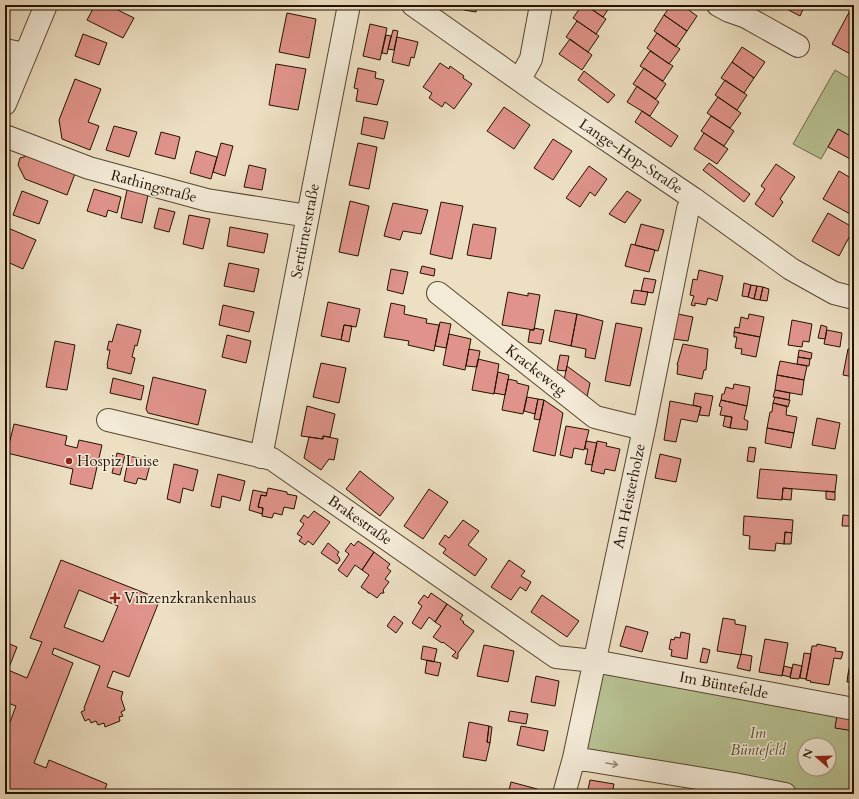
<svg xmlns="http://www.w3.org/2000/svg" width="859" height="799" viewBox="0 0 859 799" font-family="Cardo,serif">
<style>
.green{fill:#b8c293;stroke:#6e6a4a;fill-rule:evenodd}
.building{fill:#e0938a;stroke:#231200;fill-rule:evenodd}
.lines{fill:none;stroke-linecap:round;stroke-linejoin:round}
.minor-casing{stroke:#564530;stroke-width:24}
.minor{stroke:#f3ead7;stroke-width:22}
.oneway{stroke:#958976}
.poi-dot{fill:#8f2418;stroke:#f3ead7;stroke-width:1.5}
.labels{text-anchor:middle;stroke-width:3;stroke-linejoin:round;paint-order:stroke}
.street-label{font-size:15px;fill:#231200;stroke:#f3ead7}
.poi-label{font-size:15px;fill:#231200;stroke:#f3ead7;text-anchor:start}
.park-label{font-size:15px;font-style:italic;fill:#575033;stroke:#f3ead7}
</style>
<rect width="100%" height="100%" fill="#eddfc2"/>
<filter id="stains"><feTurbulence type="fractalNoise" baseFrequency=".005" numOctaves="4"/><feColorMatrix values="0 0 0 0 .2 0 0 0 0 .09 0 0 0 0 .02 0 0 0 .5 -.17"/></filter>
<radialGradient id="worn" r=".72"><stop offset=".6" stop-color="#630" stop-opacity="0"/><stop offset="1" stop-color="#630" stop-opacity=".3"/></radialGradient>
<path class="green" d="M835,70L854,81V138L838,129L821,159L793,144Z
M602,667L837,715L854,731V794H820L579,754ZM805,745H829V769H805Z"/>
<path class="building" d="M95,5H108L134,18L123,38L87,20Z
M465,5H477L476,12L464,10Z
M582,5H585L606,19L596,34L573,18Z
M585,5H611L603,17Z
M671,5H682L697,16L687,31L664,15Z
M779,5H805L800,16Z
M853,5H854V56L832,44Z
M287,13L316,19L309,58L279,52Z
M664,15L687,31L676,47L654,31Z
M577,21L599,36L588,52L566,37Z
M370,24L387,28L380,60L363,56Z
M393,30L398,31L394,50L388,49Z
M657,33L680,49L669,64L647,48Z
M83,34L107,43L99,65L75,56Z
M386,35L391,36L387,54L382,53Z
M397,37L418,42L414,58L411,57L409,66L392,62Z
M570,39L592,55L582,70L559,54Z
M742,47L765,62L754,78L732,62Z
M650,51L673,66L663,81L640,66Z
M732,62L754,78L744,93L721,78Z
M440,63L449,69L450,66L464,76L463,78L472,84L454,109L445,102L442,107L429,98L432,93L423,87Z
M276,64L306,69L298,110L269,105Z
M358,68L376,72L375,78L384,80L377,105L356,101L358,89L354,88Z
M644,68L666,84L656,99L633,84Z
M584,71L615,95L608,103L578,80Z
M75,79L101,89L88,122L99,126L90,150L62,139L59,120Z
M725,80L747,95L737,110L715,95Z
M637,86L659,102L650,116L627,102Z
M718,97L741,113L730,128L707,113Z
M504,107L530,125L514,149L487,131Z
M642,111L678,136L671,147L635,122Z
M711,116L734,131L724,146L701,131Z
M364,117L388,122L384,139L361,134Z
M114,126L137,132L129,157L106,150Z
M838,129L854,138V161L828,147Z
M161,132L180,137L175,159L155,154Z
M704,133L728,149L717,164L694,149Z
M553,139L572,151L553,180L534,168Z
M221,143L233,146L225,176L213,172Z
M358,143L377,147L369,189L349,185Z
M196,151L217,157L211,179L190,173Z
M31,155L76,171L67,195L25,179L18,165L20,158Z
M709,163L750,194L744,202L703,170Z
M776,164L795,177L780,199L783,202L773,217L755,204L765,189L761,186Z
M249,165L266,169L262,190L244,187Z
M589,166L607,179L595,196L590,192L580,207L566,198Z
M839,171L854,180V206L850,214L823,199Z
M94,189L121,197L117,213L108,210L106,217L87,211Z
M127,190L148,195L142,223L121,218Z
M22,191L48,201L39,224L13,215Z
M627,191L641,200L625,223L609,214Z
M350,201L369,206L358,256L339,252Z
M441,202L463,206L452,259L430,254Z
M393,203L428,210L421,234L403,231L400,240L384,236Z
M159,208L175,212L169,232L154,228Z
M828,213L854,228L839,256L812,241Z
M189,215L210,219L203,249L183,244Z
M473,224L496,228L491,259L467,255Z
M641,224L664,230L658,251L635,245Z
M230,227L268,234L264,253L227,246Z
M8,228L36,240L23,269L5,261V234Z
M631,244L655,250L649,272L625,266Z
M229,263L259,269L254,292L224,286Z
M422,266L435,269L434,276L420,273Z
M391,269L408,272L403,294L387,290Z
M699,270L723,276L717,301L708,298L706,305L695,303V306L691,305L694,296L690,295L693,279L697,280Z
M644,278L656,280L653,293L641,291Z
M744,283L751,285L748,297L742,296Z
M751,285L757,286L754,299L748,297Z
M757,286L763,287L760,300L754,299Z
M763,287L769,289L767,301L760,300Z
M634,290L648,292L645,305L631,303Z
M508,292L528,296V293L540,295L534,330L502,325Z
M328,302L360,309L356,327L344,325L341,340L321,336Z
M391,303L405,306L404,314L427,319L426,323L439,325L434,351L408,345L409,341L384,337Z
M223,305L254,312L249,332L219,325Z
M555,310L577,314L571,346L549,341Z
M577,314L603,321L595,359L585,357L586,349L571,346Z
M678,314L693,317L688,341L673,339Z
M749,314L764,317L760,337L734,332L735,327L739,328L741,317L748,319Z
M792,320L812,324L809,342L803,341L802,347L788,345Z
M440,322L451,324L446,348L435,346Z
M616,323L642,328L630,386L605,381Z
M117,324L141,330L137,346L135,345L132,357L135,358L131,374L107,368L108,366L107,365L110,350H107L109,341L112,342Z
M344,325L352,326L349,342L341,340Z
M821,325L827,327L825,339L818,338Z
M534,328L544,330L541,344L528,342L530,330H534Z
M827,330L842,333L840,347L824,344Z
M734,332L760,337L756,357L741,354L742,349L735,348L737,337H734Z
M449,334L471,339L465,370L443,365Z
M227,335L251,341L246,363L222,357Z
M55,341L75,345L67,390L46,387Z
M683,344L708,349L706,370H704L702,379L677,374L678,365H677Z
M469,349L480,351L477,367L466,366Z
M848,349L854,350V377L843,375Z
M799,350L812,353L811,359L798,357Z
M560,355L569,356L566,371L557,370Z
M798,357L810,359L809,366L797,364Z
M478,359L499,364L494,394L472,390Z
M780,361L807,366L804,380L777,375Z
M321,363L346,368L339,403L313,397Z
M567,366L590,383L587,397L564,380Z
M498,372L509,375L505,395L494,393Z
M777,375L804,380L802,395L775,390Z
M153,377L206,390L198,425L148,413L146,409Z
M113,378L144,386L141,400L110,393Z
M508,379L517,381V383L529,386L523,414L502,410Z
M734,384L750,387L747,406L721,400L722,394H724L726,387L733,389Z
M775,390L790,393L789,400L773,397Z
M695,393L713,396L709,416L699,415L701,407L693,405Z
M527,397L538,399L535,414L524,411Z
M775,397L790,400L788,407L773,403Z
M538,399L544,400L540,420L534,419Z
M544,400L563,413L555,456L533,451Z
M721,400L747,406L744,419L748,421L747,430L730,428L732,417L720,415L722,407L719,406Z
M670,401L701,407L697,422L681,419L676,442L664,440Z
M773,403L787,406L786,415L797,417L794,433L767,428L770,412H772Z
M307,406L335,414L330,437L323,436V439L301,436Z
M725,416L732,417L730,428L723,426Z
M817,418L840,423L835,449L812,445Z
M14,424L67,436L65,445L77,448L79,440L102,445L92,489L70,484L73,469L7,453Z
M566,426L589,430L584,450L574,448L572,458L560,455Z
M767,428L794,433L791,448L765,443Z
M323,436L338,439L334,460L329,459L321,470L304,458L309,437L323,439Z
M586,441L597,443L592,465L585,464L588,449H585Z
M597,441L607,443L606,446L620,449L615,471L605,469L604,474L591,471Z
M749,447L756,448L754,462L747,461Z
M117,453L125,455L120,475L112,473Z
M660,454L681,459L676,482L655,478Z
M129,456L151,461L146,480L138,478L136,484L124,481Z
M174,464L198,470L193,491L183,488L180,503L167,499Z
M760,469L837,475L835,492L783,488L782,500L757,498Z
M360,471L394,498L380,516L346,489Z
M218,474L245,481L240,501L222,496L220,508L211,506Z
M268,488L287,492V494L297,496L294,509L284,507L282,515L274,513L272,518L262,516L263,508L258,507L261,495L266,496Z
M783,488L792,489L791,500L782,499Z
M429,489L448,502L423,539L404,526Z
M253,490L267,493L266,496L261,495L258,507L263,508L262,514L249,510Z
M826,491L835,492V500L826,499Z
M314,511L330,522L313,545L308,541L305,545L299,541L302,537L297,534L304,524L300,521L304,515L308,518Z
M843,515L854,516V526H842Z
M744,516L793,520L792,533L785,532L784,544L776,543L775,551L749,549L750,536L743,535Z
M463,520L479,531L468,545L487,559L475,576L443,553L446,549L439,544L445,535L449,538Z
M785,532L792,533L791,544H784Z
M358,541L374,552L362,570L355,565L347,577L338,570L349,554L345,551L351,543L354,546Z
M328,543L339,552L337,555L339,557L340,560L337,564L321,553Z
M374,552L390,564L387,568L391,571L385,579L389,582L383,590L384,593H381L377,598L370,593H368V592L361,587L369,575L362,570Z
M61,560L160,599L129,677L113,671L107,687L123,692L121,698L125,710L121,712L123,716L119,717L120,721L105,727L104,723L98,725L96,721L91,723L89,719L85,721L81,712L85,710L84,708L100,666L54,648L52,654L73,663L34,763L46,768L49,760L107,784L103,794H5V719L10,722L16,706L5,702V642L17,647L8,670L27,678L42,642L30,638ZM79,590L118,606L103,642L64,627Z
M509,560L525,571L521,576L531,582L526,591L520,587L511,600L491,587Z
M431,593L447,604L435,622L429,617L421,629L412,623L422,606L418,603L424,595L428,598Z
M542,595L579,621L567,637L531,612Z
M447,604L463,615L460,619L464,622L463,623L474,631L458,653V657L457,659L452,656L456,652L443,642L442,643L433,637L441,626L435,622Z
M394,616L403,623L396,633L387,626Z
M723,618L735,620V624L746,626L741,655L717,651Z
M626,626L648,632L642,652L620,646Z
M681,632L690,634L687,659L671,656L672,650L669,649L671,639L674,640L675,637L680,638Z
M765,639L788,643L782,676L759,672Z
M817,644L836,648L835,651L843,652L841,659L834,658L829,685L810,682L811,681L806,680L812,646H817Z
M484,645L514,651L508,682L477,676Z
M423,646L437,649L434,662L421,659Z
M703,648L710,650L707,663L700,662Z
M804,653L811,654L806,679L800,678Z
M741,654L752,656L750,671L737,668Z
M427,660L441,663L438,676L425,673Z
M793,664L802,666L799,679L790,678Z
M850,664H854V670H852L851,675L848,674Z
M784,666L792,668L790,677L782,675Z
M852,670H854V690L849,689L850,682H847L848,674L851,675Z
M536,676L559,681L555,706L531,702Z
M510,711L528,714L526,724L508,721Z
M837,715L854,717V731L835,728Z
M469,722L489,726L487,742L490,743L486,761L463,757Z
M489,726L492,727L490,743L487,742Z
M521,726L548,731L544,751L517,745Z
M590,780L614,784L612,794H587Z
M511,782L537,789L535,794H508Z"/>
<g class="lines">
<defs>
<path id="minor" d="M413,5L539,94L694,199L791,269L834,293L854,298
M718,5L729,11L746,17L798,46
M5,50L25,54
M520,79L531,59L541,5
M5,104L46,5
M5,136L89,168L207,200L308,216
M438,293L595,417L644,429
M108,420L272,459L556,657L594,661L854,709
M261,457L349,5
M574,758L734,784L785,794
M564,794L574,758L644,429L688,209L694,199"/>
</defs>
<use href="#minor" class="minor-casing"/>
<use href="#minor" class="minor"/>
</g>
<defs><path id="oneway-shaft" d="M-6 0H5M1.5-3L5.5 0L1.5 3" fill="none" stroke-width="1.6" stroke-linecap="round" stroke-linejoin="round"/></defs>
<use class="oneway" href="#oneway-shaft" transform="translate(612 764) rotate(9)"/>
<g class="poi-dot">
<circle cx="69" cy="461" r="4"/>
<path d="M113 592h4v4h4v4h-4v4h-4v-4h-4v-4h4z"/>
</g>
<g class="labels">
<g class="street-label">
<text transform="translate(631 156) rotate(34)" y="5">Lange-Hop-Straße</text>
<text transform="translate(154 186) rotate(15)" y="5">Rathingstraße</text>
<text transform="translate(305 231) rotate(-79)" y="5">Sertürnerstraße</text>
<text transform="translate(536 370) rotate(38)" y="5">Krackeweg</text>
<text transform="translate(629 496) rotate(-78)" y="5">Am Heisterholze</text>
<text transform="translate(360 520) rotate(35)" y="5">Brakestraße</text>
<text transform="translate(724 685) rotate(11)" y="5">Im Büntefelde</text>
</g>
<g class="poi-label">
<text x="77" y="466">Hospiz Luise</text>
<text x="124" y="603">Vinzenzkrankenhaus</text>
</g>
<g class="park-label">
<text x="758" y="738">Im<tspan x="758" dy="17">Büntefeld</tspan></text>
</g>
</g>
<rect width="859" height="799" fill="none" stroke="#eddfc2" stroke-width="20"/>
<rect x="6" y="6" width="847" height="787" fill="none" stroke="#231200" stroke-width="2"/>
<rect x="10" y="10" width="839" height="779" fill="none" stroke="#231200"/>
<g transform="translate(817 757) rotate(290)"><circle r="19" fill="#f3ead7" stroke="#a09481"/>
<path d="M0-3L7 15L0 10L-7 15Z" fill="#8f2418"/>
<text y="-6" font-size="11" font-weight="bold" text-anchor="middle" fill="#231200">N</text>
</g>
<rect width="100%" height="100%" filter="url(#stains)"/>
<rect width="100%" height="100%" fill="url(#worn)"/>
</svg>
